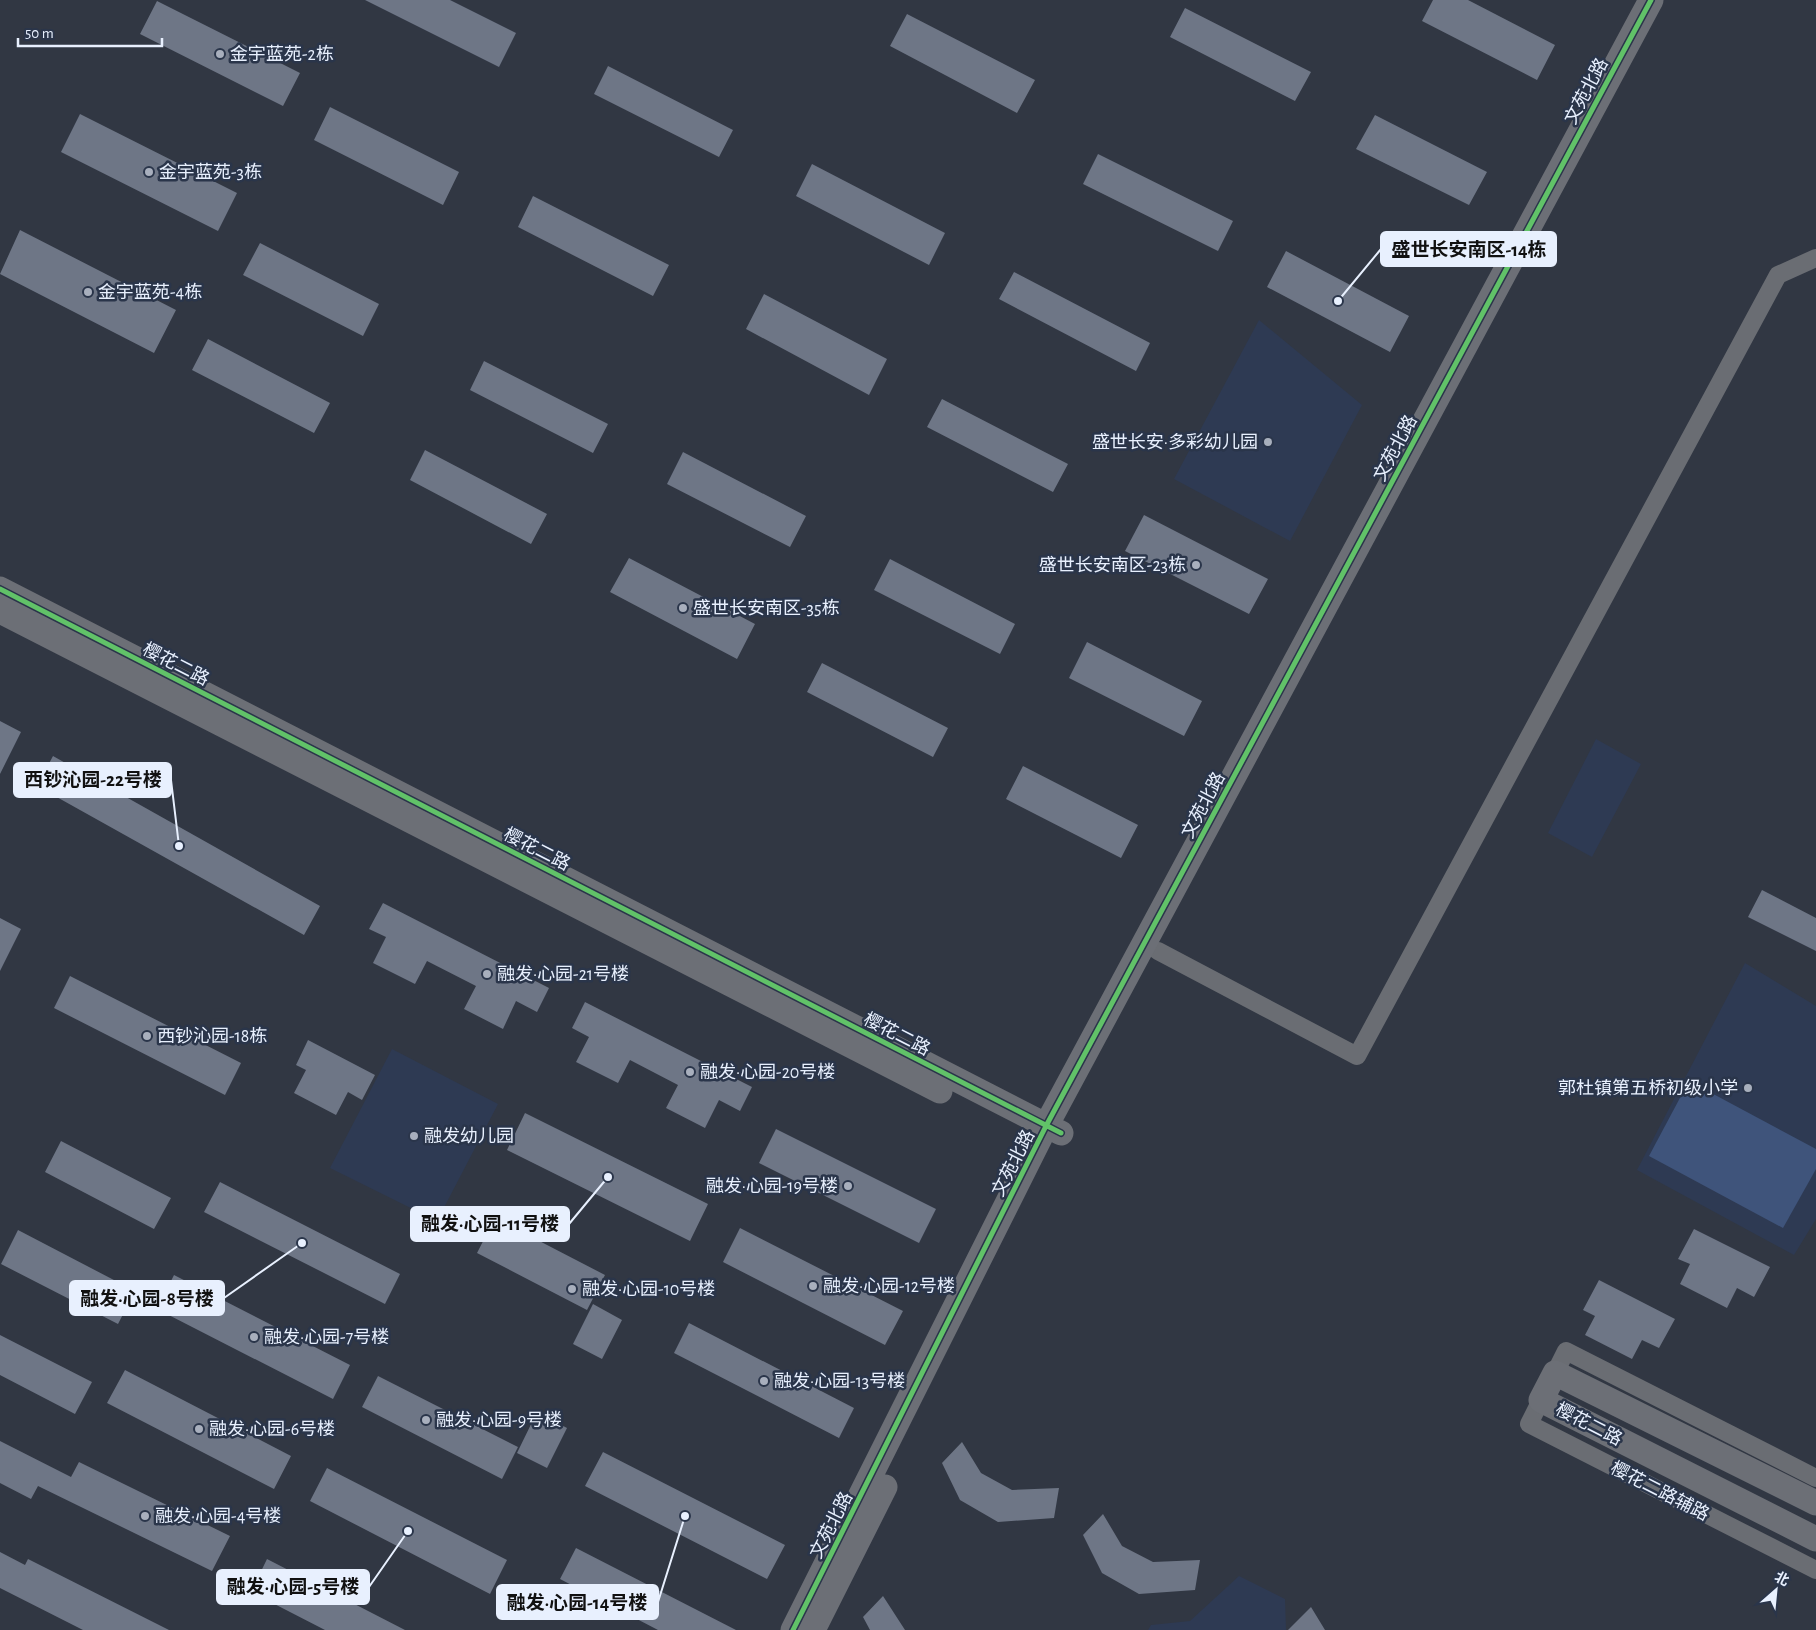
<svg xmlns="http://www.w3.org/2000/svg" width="1816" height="1630" viewBox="0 0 1816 1630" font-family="'Alegreya Sans','Noto Sans SC',sans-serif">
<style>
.built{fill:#2e3a53}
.green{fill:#3f547b}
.building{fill:#6e7686}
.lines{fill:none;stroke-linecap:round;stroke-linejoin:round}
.street{stroke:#6a6d73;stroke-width:18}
.secondary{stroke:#6c6f76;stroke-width:25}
.cycleway-casing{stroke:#2a354a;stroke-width:8}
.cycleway{stroke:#61c268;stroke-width:5}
.poi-dot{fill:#a8afbd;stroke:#2a354a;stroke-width:2}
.labels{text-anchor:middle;stroke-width:5;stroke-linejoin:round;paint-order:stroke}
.poi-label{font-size:18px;fill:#e8f0fe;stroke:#2a354a;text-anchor:start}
.street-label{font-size:18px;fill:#e8f0fe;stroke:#2a354a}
.leader{fill:none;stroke:#e8f0fe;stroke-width:2}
.callout-dot{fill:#e8f0fe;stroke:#2a354a;stroke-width:2}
.callout{fill:#e8f0fe;stroke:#e8f0fe;stroke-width:2}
.callout-label{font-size:19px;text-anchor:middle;font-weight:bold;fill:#111}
</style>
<rect width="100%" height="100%" fill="#313743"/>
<path class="built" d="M1259,320L1362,405L1290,541L1174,479Z
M1596,739L1641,764L1592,857L1548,833Z
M1745,963L1816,1006V1219L1794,1255L1637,1170Z
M392,1049L498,1104L437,1221L330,1168Z
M1239,1576L1285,1599L1286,1630H1148L1151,1625L1190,1621Z"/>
<path class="green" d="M1689,1081L1816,1149V1169L1783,1228L1649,1156Z"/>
<path class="building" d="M365,0H450L516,33L499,67Z
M1433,0H1468L1555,45L1537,80L1422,21Z
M157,1L300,73L283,106L140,34Z
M1185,8L1311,72L1295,101L1170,37Z
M907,14L1035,80L1017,113L890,46Z
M608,66L733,130L719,157L594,94Z
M330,107L459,172L443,205L314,140Z
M80,114L237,193L218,231L61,152Z
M1375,115L1487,172L1469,205L1356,149Z
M1098,154L1233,221L1218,251L1083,184Z
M812,164L945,233L929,265L796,196Z
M533,196L669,265L653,296L518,227Z
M20,230L176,310L154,353L0,274Z
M260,243L379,304L363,336L243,275Z
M1286,251L1409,316L1390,352L1267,287Z
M1014,272L1150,343L1136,371L999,299Z
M764,294L887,359L869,395L746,329Z
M208,339L330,403L314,433L192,370Z
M484,361L608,424L593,453L470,390Z
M942,399L1068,464L1053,492L927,427Z
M425,450L547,514L531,544L410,480Z
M683,452L806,516L790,547L667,484Z
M1144,515L1268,579L1249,614L1125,551Z
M629,558L755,624L737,659L610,592Z
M890,559L1015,624L1000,654L874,590Z
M1087,642L1202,701L1184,736L1069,678Z
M822,663L948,728L933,757L807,692Z
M0,721L21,732L0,774Z
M53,756L320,906L304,935L37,786Z
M1023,766L1138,825L1121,858L1006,799Z
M1762,890L1816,918V951L1748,917Z
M383,903L549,988L537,1012L516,1001L503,1029L464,1009L476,986L427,961L415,984L373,963L386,937L369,929Z
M0,918L21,929L0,971Z
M70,976L241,1063L225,1095L54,1008Z
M585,1002L752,1087L740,1111L719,1100L705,1128L666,1108L678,1085L630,1060L618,1083L576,1062L589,1037L572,1028Z
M308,1040L375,1075L362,1100L348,1092L336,1115L294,1093L306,1070L296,1065Z
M525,1113L708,1204L690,1241L507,1150Z
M776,1129L936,1209L919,1243L759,1163Z
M61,1141L171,1198L154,1229L45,1172Z
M220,1182L400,1274L385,1304L204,1212Z
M495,1218L605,1275L587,1310L477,1253Z
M740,1228L903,1311L885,1345L723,1262Z
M1694,1229L1770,1267L1754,1297L1737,1288L1727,1308L1680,1284L1690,1264L1678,1259Z
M18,1230L135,1291L118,1324L1,1264Z
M174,1275L350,1365L333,1399L157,1309Z
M1599,1280L1675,1319L1659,1348L1642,1340L1632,1359L1585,1335L1595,1316L1583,1310Z
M593,1304L622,1320L602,1359L573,1344Z
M689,1323L854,1408L839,1438L674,1353Z
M0,1335L92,1382L75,1414L0,1375Z
M125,1370L291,1456L274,1489L107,1403Z
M378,1376L518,1447L502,1479L362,1407Z
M537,1412L567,1428L547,1468L517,1453Z
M0,1441L71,1477L79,1462L230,1536L212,1571L38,1486L31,1499L0,1483Z
M962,1442L981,1473L1012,1490L1059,1488L1054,1518L998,1522L960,1500L942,1463Z
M603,1452L785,1545L767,1579L585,1486Z
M327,1468L507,1560L490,1594L310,1501Z
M1103,1514L1122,1546L1153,1562L1200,1560L1195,1590L1139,1594L1102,1573L1083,1535Z
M576,1548L736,1630H658L560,1579Z
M0,1552L25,1565L28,1559L169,1630H83L0,1588Z
M267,1559L405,1630H325L251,1592Z
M883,1596L905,1630H870L863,1617Z
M1311,1607L1325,1630H1288Z"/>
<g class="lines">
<path class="street" d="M1158,951L1357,1056L1778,275L1816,258
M1555,1373L1566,1351L1816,1478
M1541,1400L1529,1424L1816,1570"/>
<path class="secondary" d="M0,589L1061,1133
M0,611L940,1091
M1816,1503L1555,1373L1541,1400L1816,1539
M793,1630L1046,1126L1651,0
M813,1630L885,1487"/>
<defs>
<path id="cycleway" d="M0,589L1061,1133
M793,1630L1046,1126L1651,0"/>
</defs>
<use href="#cycleway" class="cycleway-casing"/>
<use href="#cycleway" class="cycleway"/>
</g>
<g class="poi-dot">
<circle cx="220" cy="54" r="5"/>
<circle cx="149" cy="172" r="5"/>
<circle cx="88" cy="292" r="5"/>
<circle cx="1268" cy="442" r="5"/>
<circle cx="1196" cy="565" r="5"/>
<circle cx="683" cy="608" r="5"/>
<circle cx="487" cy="974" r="5"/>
<circle cx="147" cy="1036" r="5"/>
<circle cx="690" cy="1072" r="5"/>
<circle cx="1748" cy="1088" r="5"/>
<circle cx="414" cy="1136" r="5"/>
<circle cx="848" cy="1186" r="5"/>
<circle cx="813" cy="1286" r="5"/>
<circle cx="572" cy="1289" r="5"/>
<circle cx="254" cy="1337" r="5"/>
<circle cx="764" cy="1381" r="5"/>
<circle cx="426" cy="1420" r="5"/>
<circle cx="199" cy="1429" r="5"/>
<circle cx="145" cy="1516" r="5"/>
</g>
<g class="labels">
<g class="poi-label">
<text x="230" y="60">金宇蓝苑-2栋</text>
<text x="159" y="178">金宇蓝苑-3栋</text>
<text x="98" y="298">金宇蓝苑-4栋</text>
<text x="1258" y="448" text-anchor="end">盛世长安·多彩幼儿园</text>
<text x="1186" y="571" text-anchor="end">盛世长安南区-23栋</text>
<text x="693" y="614">盛世长安南区-35栋</text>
<text x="497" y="980">融发·心园-21号楼</text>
<text x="157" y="1042">西钞沁园-18栋</text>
<text x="700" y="1078">融发·心园-20号楼</text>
<text x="1738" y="1094" text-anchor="end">郭杜镇第五桥初级小学</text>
<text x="424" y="1142">融发幼儿园</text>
<text x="838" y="1192" text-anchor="end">融发·心园-19号楼</text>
<text x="823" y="1292">融发·心园-12号楼</text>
<text x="582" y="1295">融发·心园-10号楼</text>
<text x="264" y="1343">融发·心园-7号楼</text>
<text x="774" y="1387">融发·心园-13号楼</text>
<text x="436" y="1426">融发·心园-9号楼</text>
<text x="209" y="1435">融发·心园-6号楼</text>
<text x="155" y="1522">融发·心园-4号楼</text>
</g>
<g class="street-label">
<text transform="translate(1586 91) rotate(-62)" y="6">文苑北路</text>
<text transform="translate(1395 448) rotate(-62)" y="6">文苑北路</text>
<text transform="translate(176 664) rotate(27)" y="6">樱花二路</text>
<text transform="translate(1203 805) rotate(-62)" y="6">文苑北路</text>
<text transform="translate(537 849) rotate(27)" y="6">樱花二路</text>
<text transform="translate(897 1034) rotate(27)" y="6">樱花二路</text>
<text transform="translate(1013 1163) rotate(-63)" y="6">文苑北路</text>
<text transform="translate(1589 1424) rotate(27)" y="6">樱花二路</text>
<text transform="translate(1660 1491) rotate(27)" y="6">樱花二路辅路</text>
<text transform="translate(831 1525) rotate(-63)" y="6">文苑北路</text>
</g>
</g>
<path class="leader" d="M1338 301L1381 249M179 846L171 780M608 1177L569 1224M302 1243L224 1298M408 1531L369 1587M685 1516L658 1602"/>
<g class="callout-dot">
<circle cx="1338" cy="301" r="5"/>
<circle cx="179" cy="846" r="5"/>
<circle cx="608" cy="1177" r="5"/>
<circle cx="302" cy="1243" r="5"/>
<circle cx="408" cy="1531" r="5"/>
<circle cx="685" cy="1516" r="5"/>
</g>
<g class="callout">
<rect x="1381" y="232" width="175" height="34" rx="5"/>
<rect x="14" y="763" width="157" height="34" rx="5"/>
<rect x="411" y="1207" width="158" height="34" rx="5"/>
<rect x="70" y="1281" width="154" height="34" rx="5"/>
<rect x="217" y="1570" width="152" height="34" rx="5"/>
<rect x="497" y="1585" width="161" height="34" rx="5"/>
</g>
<g class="callout-label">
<text x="1469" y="256">盛世长安南区-14栋</text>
<text x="93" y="786">西钞沁园-22号楼</text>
<text x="490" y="1230">融发·心园-11号楼</text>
<text x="147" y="1305">融发·心园-8号楼</text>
<text x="293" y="1593">融发·心园-5号楼</text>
<text x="577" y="1609">融发·心园-14号楼</text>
</g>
<g transform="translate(1776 1590) rotate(27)" stroke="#2a354a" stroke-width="4" paint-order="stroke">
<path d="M0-4L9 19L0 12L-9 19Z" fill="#e8f0fe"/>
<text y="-8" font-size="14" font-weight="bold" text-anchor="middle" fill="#e8f0fe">北</text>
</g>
<path d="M18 38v8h144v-8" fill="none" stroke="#e8f0fe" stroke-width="2.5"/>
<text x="25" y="38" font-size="15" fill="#e8f0fe" stroke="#2a354a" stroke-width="4" paint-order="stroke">50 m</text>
</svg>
